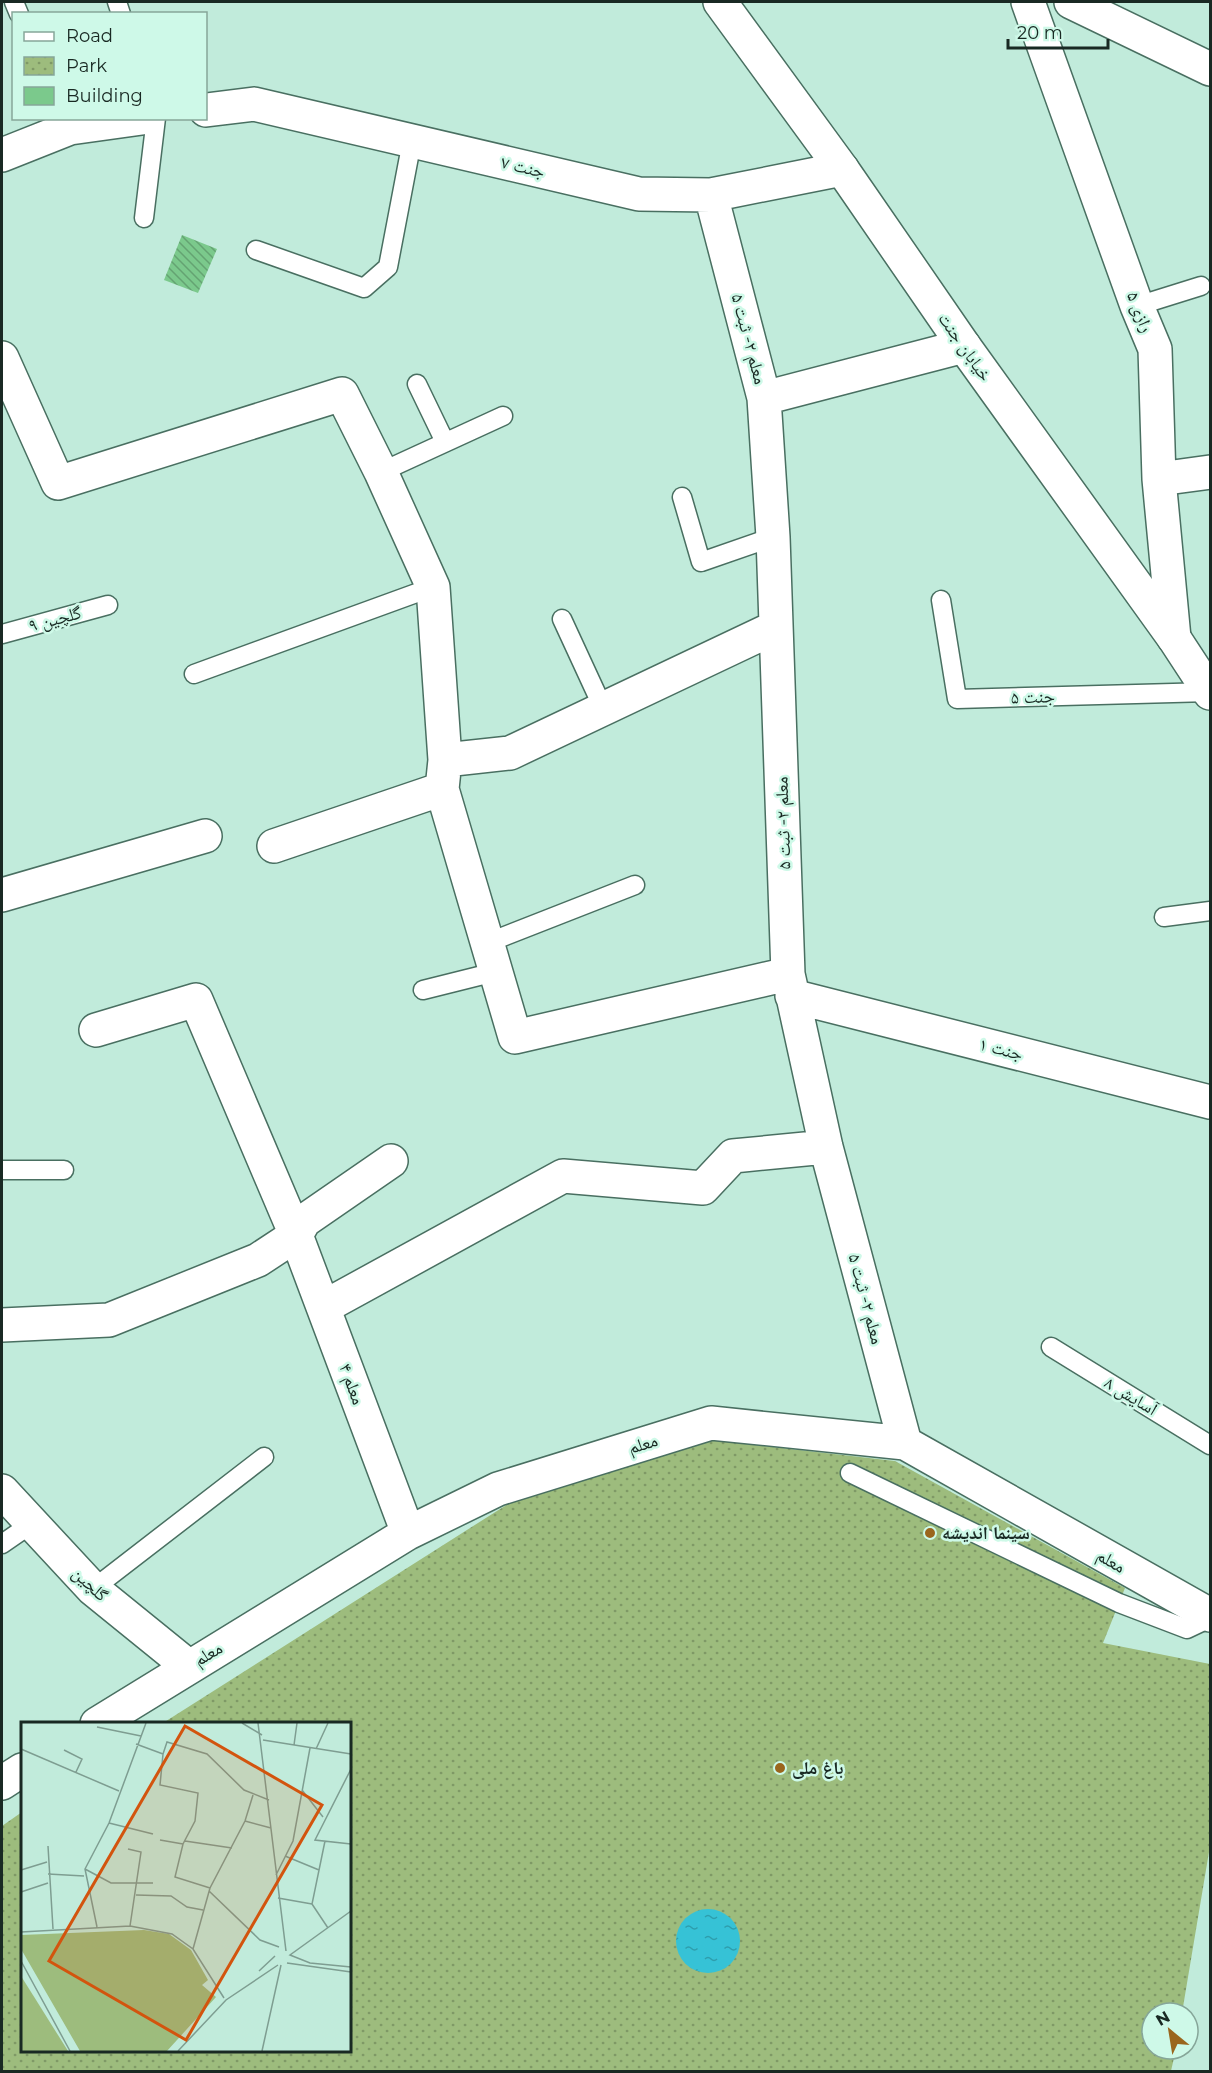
<svg xmlns="http://www.w3.org/2000/svg" width="1212" height="2073" viewBox="0 0 1212 2073" font-family="Montserrat,'Noto Naskh Arabic',sans-serif">
<style>
.park{fill:url(#park-dots)}
.water{fill:url(#water-ripples)}
.building{fill:url(#building-back-hatch)}
.lines{fill:none;stroke-linecap:round;stroke-linejoin:round}
.service-casing{stroke:#496f61;stroke-width:21}
.minor-casing{stroke:#496f61;stroke-width:36}
.tertiary-casing{stroke:#496f61;stroke-width:36}
.service{stroke:#fff;stroke-width:18}
.minor{stroke:#fff;stroke-width:33}
.tertiary{stroke:#fff;stroke-width:33}
.poi-dot{fill:#9a661d;stroke:#cef9e8;stroke-width:2}
.labels{text-anchor:middle;stroke-width:5;stroke-linejoin:round;paint-order:stroke}
.street-label{font-size:18px;fill:#192923;stroke:#cef9e8}
.poi-label{font-size:18px;font-weight:bold;fill:#192923;stroke:#cef9e8;text-anchor:start}
.inset-road{fill:none;stroke:#7e9d91;stroke-width:1.5}
.view{fill:#d3540e;fill-opacity:0.15;stroke:#d3540e;stroke-width:3}
.inset-edge{fill:none;stroke:#192923;stroke-width:3}
</style>
<defs>
<pattern id="park-dots" width="8" height="8" patternUnits="userSpaceOnUse" patternTransform="scale(1.5)"><rect width="8" height="8" fill="#9dbc7d"/><path d="M2 2h.1M6 6h.1" fill="none" stroke="#7f9966" stroke-width="1.8" stroke-linecap="round"/></pattern>
<pattern id="water-ripples" width="26" height="14" patternUnits="userSpaceOnUse" patternTransform="scale(1.5)"><rect width="26" height="14" fill="#36c2d6"/><path d="M2 4q2-2 4 0t4 0M15 11q2-2 4 0t4 0" fill="none" stroke="#2d9ead"/></pattern>
<pattern id="building-back-hatch" width="6" height="6" patternUnits="userSpaceOnUse" patternTransform="scale(1.5)"><rect width="6" height="6" fill="#7bc98c"/><path d="M-1 5l2 2M0 0l6 6M5-1l2 2" fill="none" stroke="#64a372"/></pattern>
</defs>
<rect width="100%" height="100%" fill="#c1ebdb"/>
<path class="park" d="M695,1438L895,1461L1125,1588L1103,1643L1210,1664V1846L1182,2013H1152V2049H1176L1171,2071L2,2072V1826L22,1812V2050H350V1724L163,1723L511,1502Z"/>
<path class="water" d="M676 1941a32 32 0 1 1 64 0a32 32 0 1 1-64 0Z"/>
<path class="building" d="M182,235L217,249L198,293L164,280Z"/>
<g class="lines">
<defs>
<path id="service" d="M14,2L19,14
M117,2L121,14
M144,218L156,118
M256,250L364,288L388,267L412,141
M1137,306L1201,286
M417,384L445,442
M381,472L503,416
M682,497L701,562L773,537
M941,600L957,699L1210,692
M562,619L604,710
M2,634L108,605
M194,674L433,587
M1164,917L1210,911
M487,943L635,885
M423,990L495,972
M2,1170H64
M1051,1347L1210,1445
M850,1473L1119,1603L1187,1629L1210,1618
M2,1544L31,1524
M93,1589L264,1457"/>
<path id="minor" d="M1028,2L1137,306L1155,349L1159,479L1174,638
M1071,2L1210,69
M206,110L254,104L639,194L711,195L842,169
M2,155L70,128L142,118
M711,195L764,398L773,537L788,974L826,1147L905,1443
M2,358L58,483L342,394L381,472L433,587L445,760L442,789L515,1037L788,974
M764,398L964,346
M1159,479L1210,472
M445,760L510,753L776,627
M274,846L442,789
M2,895L205,836
M792,996L1210,1102
M96,1030L196,1000L296,1235L408,1533
M324,1307L563,1176L703,1188L733,1156L826,1147
M2,1325L109,1320L258,1260L296,1235L304,1221L391,1161
M2,1491L93,1589L188,1666
M97,1724L408,1533L498,1489L711,1423L905,1443L1210,1615
M2,1783L22,1770"/>
<path id="tertiary" d="M720,2L842,169L964,346L1174,638L1210,693"/>
</defs>
<use href="#service" class="service-casing"/>
<use href="#minor" class="minor-casing"/>
<use href="#tertiary" class="tertiary-casing"/>
<use href="#service" class="service"/>
<use href="#minor" class="minor"/>
<use href="#tertiary" class="tertiary"/>
</g>
<g class="poi-dot">
<circle cx="930" cy="1533" r="6"/>
<circle cx="780" cy="1768" r="6"/>
</g>
<g class="labels">
<g class="street-label">
<text transform="translate(523 167) rotate(13)" y="6">جنت ۷</text>
<text transform="translate(1140 312) rotate(68)" y="6">رازی ۵</text>
<text transform="translate(749 339) rotate(75)" y="6">معلم ۲- ثبت ۵</text>
<text transform="translate(965 347) rotate(55)" y="6">خیابان جنت</text>
<text transform="translate(55 619) rotate(-15)" y="6">گلچین ۹</text>
<text transform="translate(1033 697) rotate(-2)" y="6">جنت ۵</text>
<text transform="translate(783 823) rotate(-92)" y="6">معلم ۲- ثبت ۵</text>
<text transform="translate(1001 1049) rotate(14)" y="6">جنت ۱</text>
<text transform="translate(866 1299) rotate(75)" y="6">معلم ۲- ثبت ۵</text>
<text transform="translate(352 1384) rotate(70)" y="6">معلم ۴</text>
<text transform="translate(1131 1396) rotate(31)" y="6">آسایش ۸</text>
<text transform="translate(643 1444) rotate(-17)" y="6">معلم</text>
<text transform="translate(1111 1561) rotate(30)" y="6">معلم</text>
<text transform="translate(90 1584) rotate(43)" y="6">گلچین</text>
<text transform="translate(208 1654) rotate(-31)" y="6">معلم</text>
</g>
<g class="poi-label">
<text x="942" y="1539">سینما اندیشه</text>
<text x="792" y="1774">باغ ملی</text>
</g>
</g>
<g transform="translate(21 1722)">
<rect width="330" height="330" fill="#c1ebdb"/>
<path d="M123,208L148,212L170,228L187,258L181,263L195,275L146,329H59L0,227V213Z" fill="#9dbc7d"/>
<path d="M0,254L47,329H0Z" fill="#9dbc7d"/>
<path class="inset-road" d="M221,1L241,13M237,1L265,229M76,5L120,14M242,18L330,32M115,22L142,32L146,20L186,32L223,68L248,78M273,23L276,1M0,27L98,69M295,27L307,1M43,28L61,37L55,50M142,32L139,63L177,71L174,99L162,122L154,155L189,166M330,47L294,118L330,122M281,68L302,95M224,99L250,106M88,101L132,112M139,118L162,122M164,119L211,126M304,119L291,182L307,206M27,124L32,207M107,127L120,130L109,204M264,134L298,148M64,147L90,161H132M0,148L26,140M27,152L63,154M255,153L272,119L289,26M188,169L239,218L258,225M0,170L27,161M115,173L150,174L166,185L182,188M257,176L291,182M330,189L269,233L289,241L330,245M76,205L64,147L88,101L125,1M0,210L109,204L151,212L172,227L203,276M172,227L189,166L224,99L232,73M0,239L49,329M266,241L330,250M238,249L254,234M157,329L205,278L257,243M241,329L260,243"/>
<path class="view" d="M164,4L301,83L165,318L28,239Z"/>
<rect width="330" height="330" class="inset-edge"/>
</g>
<rect width="1212" height="2073" fill="none" stroke="#192923" stroke-width="6"/>
<rect x="12" y="12" width="195" height="108" fill="#cef9e8" stroke="#86a699" stroke-width="1.5"/>
<rect x="24" y="32" width="30" height="9" fill="#ffffff" stroke="#86a699" stroke-width="1.5"/>
<text x="66" y="42" font-size="18" fill="#192923">Road</text>
<rect x="24" y="57" width="30" height="18" fill="url(#park-dots)" stroke="#86a699" stroke-width="1.5"/>
<text x="66" y="72" font-size="18" fill="#192923">Park</text>
<rect x="24" y="87" width="30" height="18" fill="#7bc98c" stroke="#86a699" stroke-width="1.5"/>
<text x="66" y="102" font-size="18" fill="#192923">Building</text>
<g transform="translate(1170 2031) rotate(330)"><circle r="28" fill="#cef9e8" stroke="#86a699" stroke-width="1.5"/>
<path d="M0-4.5L10 22L0 15L-10 22Z" fill="#9a661d"/>
<text y="-9" font-size="16" font-weight="bold" text-anchor="middle" fill="#192923">N</text>
</g>
<path d="M1008 39v9h100v-9" fill="none" stroke="#192923" stroke-width="3"/>
<text x="1017" y="39" font-size="18" fill="#192923" stroke="#cef9e8" stroke-width="4.5" paint-order="stroke">20 m</text>
</svg>
